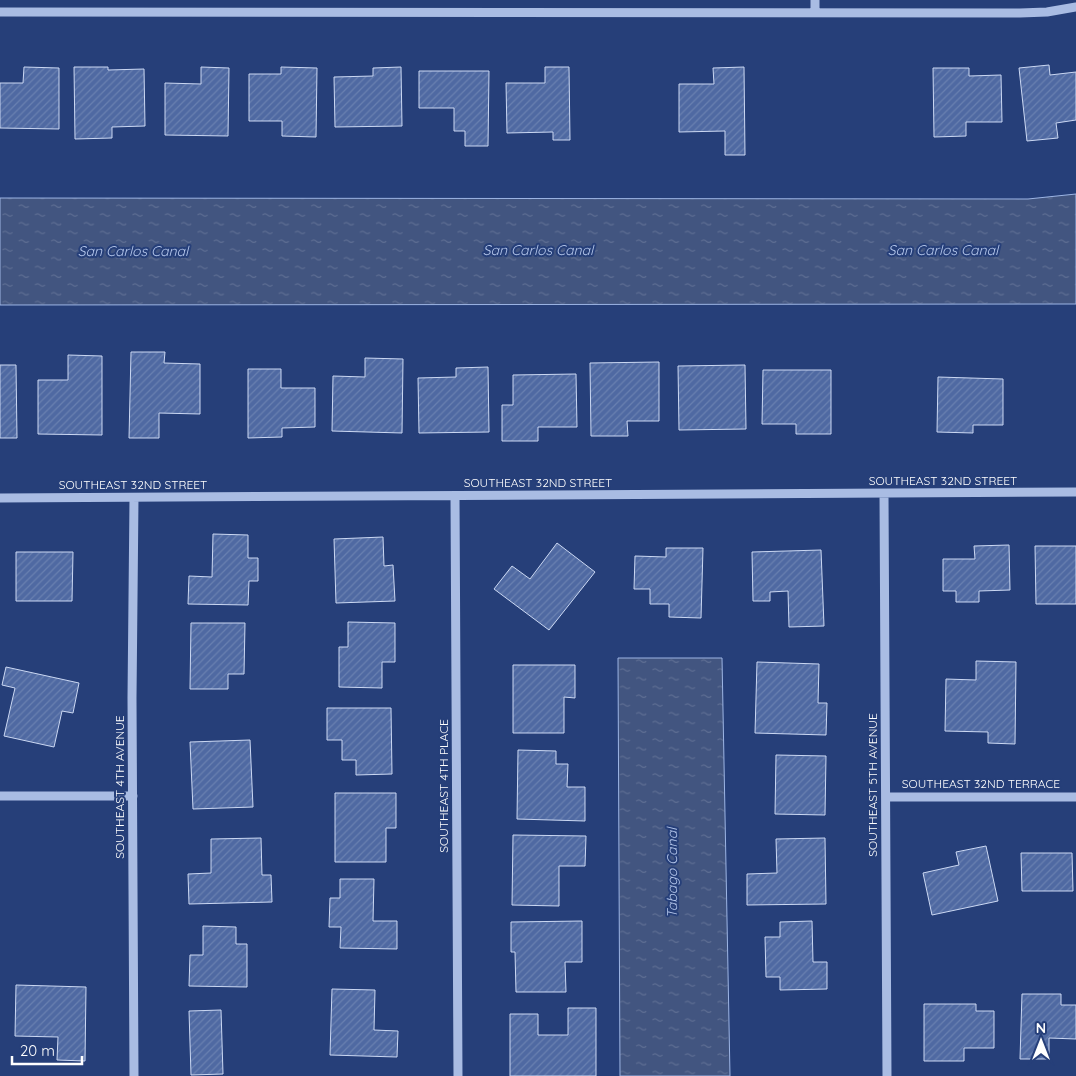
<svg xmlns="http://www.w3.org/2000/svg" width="1076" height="1076" viewBox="0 0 1076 1076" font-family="Quicksand,sans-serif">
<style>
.water{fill:url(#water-ripples);stroke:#9db5e4}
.building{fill:url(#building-hatch);stroke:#cbd8f3}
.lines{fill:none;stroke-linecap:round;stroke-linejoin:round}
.minor{stroke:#a9bce3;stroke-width:9}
.labels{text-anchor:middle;stroke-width:4;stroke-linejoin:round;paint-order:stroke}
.street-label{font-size:12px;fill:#fff;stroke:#263f79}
.water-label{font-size:14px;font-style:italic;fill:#b4c6eb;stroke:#263f79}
</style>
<defs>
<pattern id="water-ripples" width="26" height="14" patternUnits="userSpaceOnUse" patternTransform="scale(1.25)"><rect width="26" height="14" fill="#425580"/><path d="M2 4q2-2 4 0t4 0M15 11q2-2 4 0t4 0" fill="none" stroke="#5e6e93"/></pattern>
<pattern id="building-hatch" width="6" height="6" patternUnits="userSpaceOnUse" patternTransform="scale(1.25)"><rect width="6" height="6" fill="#4f69a2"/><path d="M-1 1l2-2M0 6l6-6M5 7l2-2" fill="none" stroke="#6980b0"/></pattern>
</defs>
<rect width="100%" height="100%" fill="#263f79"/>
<path class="water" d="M1076,194V304L0,305V198L1028,199Z
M618,658H722L730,1076H620Z"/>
<path class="building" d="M1049,65L1050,75L1076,72V120L1056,123L1058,138L1027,141L1019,68Z
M24,67L59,68V129L0,128V83H23Z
M74,67H108V70L144,69L145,126L112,127V138L75,139Z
M201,67L229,68L228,136L165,135V83L201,84Z
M281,67L317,68L316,137L282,136V121H249V74H281Z
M401,67L402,126L335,127L334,77L373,76V68Z
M545,67H569L570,140H553V132L507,133L506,83H545Z
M744,67L745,155H725V131L679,132V84H714L713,68Z
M933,68H969V76L1001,75L1002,122H966V136L934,137Z
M419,71H489L488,146H465V131H454V108H419Z
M131,352H165L164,363L200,364V414L159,413V438H129Z
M68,355L102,356V435L38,434V380H68Z
M365,358L403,359L402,433L332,431L333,376L365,377Z
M659,362V421H627L628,436H591L590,363Z
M0,365H16L17,438H0Z
M745,365L746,429L679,430L678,366Z
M488,367L489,432L419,433L418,378L456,377V368Z
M248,369H281V388H315V427L282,428V437L248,438Z
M763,370H831V434H796V424H762Z
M576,374L577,427H538V441H502V405H513V375Z
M938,377L1003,379V425H973V433L937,432Z
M213,534L248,535V558H258V581H249L248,605L188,604L189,576L212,577Z
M383,537L384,566L393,565L395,601L336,603L334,539Z
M557,543L595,572L549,630L494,589L512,566L530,579Z
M1009,545L1010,590L979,591V602H956V591H943V559H975L974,546Z
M1035,546H1076V604H1036Z
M666,548H703L701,618L669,617V604H650V589H634L635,556L666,557Z
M821,550L824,626L789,627L788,591L770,592V601H753L752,552Z
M16,552H73L72,601H16Z
M348,622L395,623V662H382V688L339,687V647H348Z
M191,623H245L244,674H228V689H190Z
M976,661L1016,662L1015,744L988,743V732L945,731L946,679L976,680Z
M757,662L819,664L818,703H827L826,735L755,733Z
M513,665H575V698L564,697V733H513Z
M6,667L79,683L73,713L62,711L54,747L4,736L15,688L2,685Z
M327,708H391L392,774L356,775V760H342V740H327Z
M250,740L253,807L193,809L190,742Z
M518,750L556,751V764H568L567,787H585V821L517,819Z
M776,755L826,756L825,815L775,814Z
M335,793H396V828H386V862H335Z
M513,835L586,836L585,866H559V906L512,905Z
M261,838L262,875H271L272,902L189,904L188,874L211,873V839Z
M825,838L826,904L747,905V874L777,873L776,839Z
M986,846L998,901L932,915L923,873L959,865L956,852Z
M1021,853H1072L1073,891H1022Z
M340,879H374L373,921H397V949L340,948L341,927H329L330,898H340Z
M582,921V962H565L566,992H516L515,952H511V922Z
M812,921L813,962H827V989L780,990V977H766L765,937H780V922Z
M203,926L236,927V944H247V987L189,986L190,955H203Z
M16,985L86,987L85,1061L57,1060L58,1037L15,1036Z
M332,989L375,990L374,1030L398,1031L397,1057L330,1055Z
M1022,994H1061V1005H1076V1039L1049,1038V1059H1020Z
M924,1004H976V1011H994V1048H964V1061H924Z
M568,1008H596V1076H510V1014H538V1035H568Z
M221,1010L223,1074L191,1075L189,1011Z"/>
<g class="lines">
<path class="minor" d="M0,12L1020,13L1047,12L1076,7
M815,12V0
M884,494L887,1076
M455,496L458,1076
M0,498L1076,492
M134,498L132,698L134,1076
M0,796H133
M886,797H1076"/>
</g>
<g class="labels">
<g class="street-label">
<text x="943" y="485">SOUTHEAST 32ND STREET</text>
<text x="538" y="487">SOUTHEAST 32ND STREET</text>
<text x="133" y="489">SOUTHEAST 32ND STREET</text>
<text x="981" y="788">SOUTHEAST 32ND TERRACE</text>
<text transform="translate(873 785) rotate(-90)" y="4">SOUTHEAST 5TH AVENUE</text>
<text transform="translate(444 786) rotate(-90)" y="4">SOUTHEAST 4TH PLACE</text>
<text transform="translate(120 787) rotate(-90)" y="4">SOUTHEAST 4TH AVENUE</text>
</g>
<g class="water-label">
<text x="538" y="255">San Carlos Canal</text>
<text x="943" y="255">San Carlos Canal</text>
<text x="133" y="256">San Carlos Canal</text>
<text transform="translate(672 873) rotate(-90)" y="5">Tabago Canal</text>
</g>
</g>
<g transform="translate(1041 1041)" stroke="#263f79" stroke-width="4" paint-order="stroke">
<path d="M0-4L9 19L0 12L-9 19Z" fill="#ffffff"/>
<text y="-8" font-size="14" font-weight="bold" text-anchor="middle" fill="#ffffff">N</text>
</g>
<path d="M12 1056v8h70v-8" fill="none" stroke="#ffffff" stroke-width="2.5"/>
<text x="20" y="1056" font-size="15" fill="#ffffff" stroke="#263f79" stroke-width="4" paint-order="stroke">20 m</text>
</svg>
